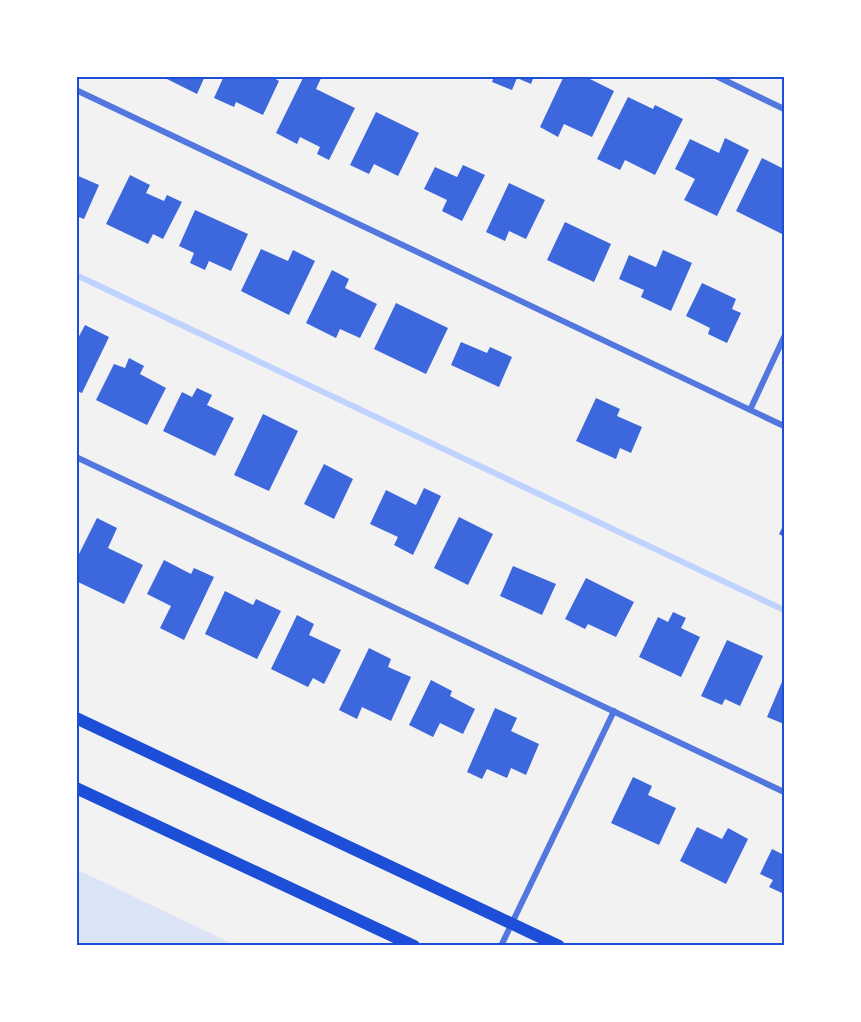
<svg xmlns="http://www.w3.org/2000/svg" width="861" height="1022" viewBox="0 0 861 1022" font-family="Overpass,sans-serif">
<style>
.green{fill:#dbe4f7}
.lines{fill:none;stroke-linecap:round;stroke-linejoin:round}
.stream{stroke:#bfd3fe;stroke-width:6}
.building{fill:#3d67dc}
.minor{stroke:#5277de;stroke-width:6}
.secondary{stroke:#1d4ed8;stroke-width:12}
.neatline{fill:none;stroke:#1d4ed8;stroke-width:2}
</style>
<rect width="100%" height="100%" fill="#f2f2f2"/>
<path class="green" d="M76,869L235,945H77Z"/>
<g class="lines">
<path class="stream" d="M76,275L784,610"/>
</g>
<path class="building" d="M161,76H205L197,94Z
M224,76H271L279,81L263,115L236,102L234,107L214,98Z
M304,76H322L316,89L355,108L329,160L317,154L320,147L300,137L297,144L276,133Z
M494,76H534L531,84L517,78L512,90L492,82Z
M564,76H584L614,91L592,137L564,124L558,137L540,127Z
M628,97L653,109L655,105L683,119L655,175L625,160L620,170L597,159Z
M376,112L419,133L398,176L374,164L369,174L350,165Z
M725,138L749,150L717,216L684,200L695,179L675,169L690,139L719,153Z
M762,158L784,169V235L736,211Z
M463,165L485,175L462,221L442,211L447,200L424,189L435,167L457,177Z
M76,175L99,185L84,219L76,216Z
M130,175L150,185L146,193L164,201L167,195L182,202L163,239L153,234L148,244L106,224Z
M509,183L545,200L526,239L509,231L505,241L486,232Z
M195,210L248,234L231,271L209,261L205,270L190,263L194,253L179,246Z
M565,222L611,244L594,282L547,260Z
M261,249L288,261L293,250L315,261L289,315L241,291Z
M663,250L692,263L671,311L641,297L644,290L619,279L629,255L656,267Z
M332,270L349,279L345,288L377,304L360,338L340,329L336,338L306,323Z
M702,283L736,299L732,309L741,313L727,343L708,334L710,328L686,316Z
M396,303L448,328L426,374L374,349Z
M85,325L109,337L82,393L76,391V342Z
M461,342L487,353L490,347L512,357L499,387L451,365Z
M129,358L144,366L140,374L166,388L147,425L96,400L114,364L125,368Z
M197,388L212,395L207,405L234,418L215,456L163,431L182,392L192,397Z
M596,398L620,409L617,416L642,427L631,453L620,448L616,459L576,441Z
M263,414L298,431L269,491L234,475Z
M324,464L353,479L334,519L304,504Z
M424,488L441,496L413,555L394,545L398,537L370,524L386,490L416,505Z
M459,517L493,534L468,585L434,568Z
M97,518L117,528L108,548L143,565L124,604L76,581V560Z
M784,524V537L779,534Z
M164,560L191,574L194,568L214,577L184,640L160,628L171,606L147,594Z
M513,566L556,584L542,615L500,596Z
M586,578L634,602L616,637L588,624L585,629L565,619Z
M225,591L253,605L256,599L281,611L257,659L205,634Z
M673,612L686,618L681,628L700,637L681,677L639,657L658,617L668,622Z
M297,615L314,624L309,635L341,650L324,684L313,678L308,687L271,669Z
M727,640L763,656L740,706L725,699L722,705L701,696Z
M369,648L391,659L388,667L411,677L391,721L362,707L357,719L339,710Z
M784,677V724L767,717Z
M431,680L452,691L450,696L475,709L463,734L440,723L433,737L409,725Z
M495,708L517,718L511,731L539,744L526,775L511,768L507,778L487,769L482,779L467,772Z
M633,777L652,786L648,795L676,808L659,845L611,823Z
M697,827L722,839L728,828L748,839L726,884L680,861Z
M772,849L784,855V894L769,887L773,880L760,874Z"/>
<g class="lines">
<path class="minor" d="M716,76L784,109
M76,90L784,426
M750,410L784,337
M76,457L784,792
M501,946L614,711"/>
<path class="secondary" d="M76,718L559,946
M76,788L414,946"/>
</g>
<rect width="861" height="1022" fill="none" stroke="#ffffff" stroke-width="156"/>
<rect x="78" y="78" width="705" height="866" class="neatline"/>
</svg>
